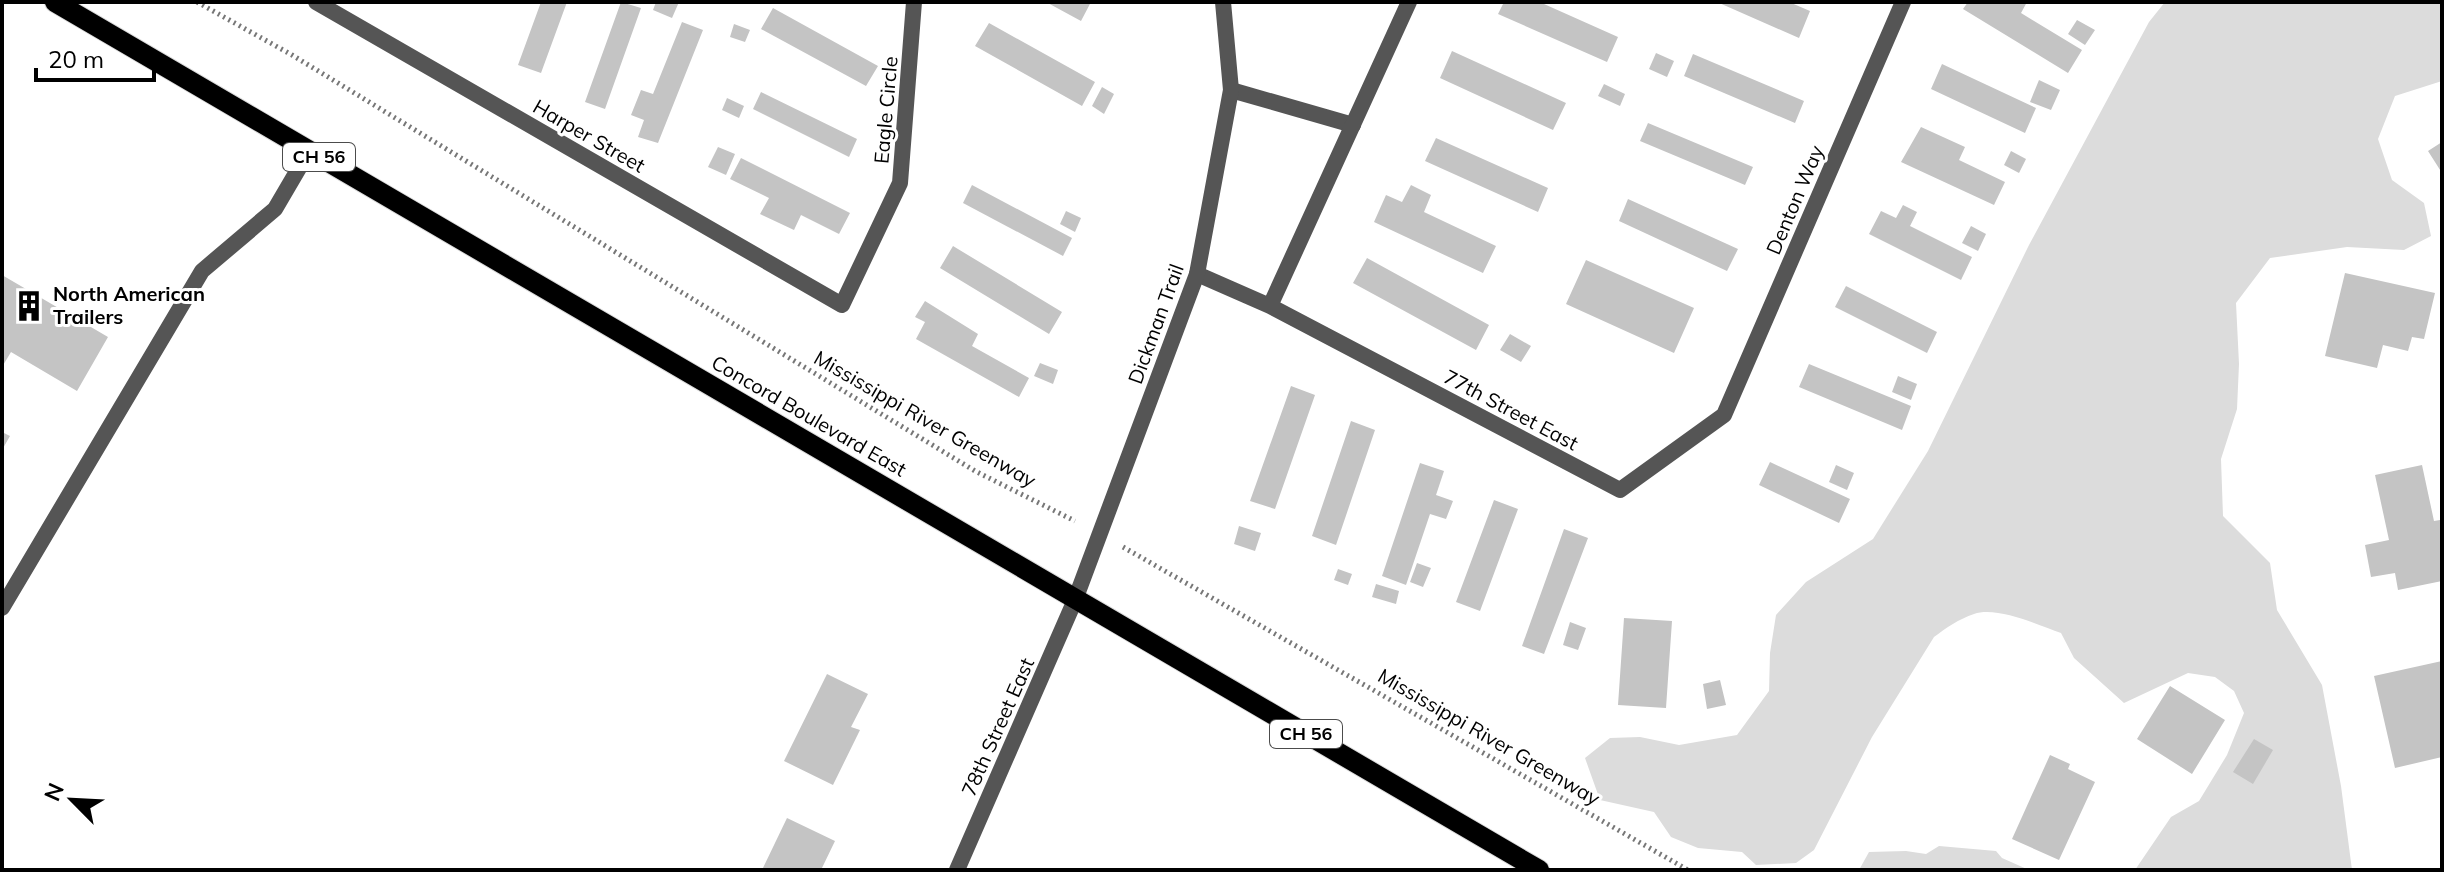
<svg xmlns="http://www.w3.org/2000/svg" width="2444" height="872" viewBox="0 0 2444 872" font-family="Mulish,sans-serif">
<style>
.green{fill:#dcdcdc}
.building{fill:#c4c4c4}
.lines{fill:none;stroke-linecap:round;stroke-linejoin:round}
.primary-casing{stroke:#dbdbdb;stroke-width:22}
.path{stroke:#777;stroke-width:5;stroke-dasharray:2 4;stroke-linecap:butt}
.service{stroke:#555;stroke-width:16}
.minor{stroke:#555;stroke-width:16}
.tertiary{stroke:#555;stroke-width:16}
.primary{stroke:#000;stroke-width:20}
.labels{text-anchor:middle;stroke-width:6;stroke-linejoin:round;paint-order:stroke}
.shield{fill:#fff;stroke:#4c4c4c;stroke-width:2}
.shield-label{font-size:18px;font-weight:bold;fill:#000}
.street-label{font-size:20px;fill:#000;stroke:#fff}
.poi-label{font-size:20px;font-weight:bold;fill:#000;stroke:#fff;text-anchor:start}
</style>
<rect width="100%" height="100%" fill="#fff"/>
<path class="green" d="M2165,2H2442V81L2395,96L2378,139L2392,180L2424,203L2431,236L2404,250L2347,247L2270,258L2236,303L2239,364L2237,409L2221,459L2223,516L2270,563L2277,610L2322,685L2341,786L2352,870H2135L2171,817L2199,801L2227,755L2244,713L2234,691L2215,677L2188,673L2124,703L2074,658L2061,633C2038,625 1997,606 1974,614C1959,619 1946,628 1934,637L1872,737L1814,850L1796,863L1756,865L1742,852L1698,848L1671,837L1654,812L1600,800L1585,758L1610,738L1640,737L1679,745L1737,735L1769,691L1770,653L1776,615L1806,582L1873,539L1928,451L2029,245L2149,22Z
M1939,846L1996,851L2002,858L2029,870H1859L1869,852L1906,851L1926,854Z"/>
<path class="building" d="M541,2H567L541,73L518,65Z
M621,2L641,8L605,109L585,102Z
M656,2H679L672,18L653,10Z
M1046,2H1091L1081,21Z
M1504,2H1545L1544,4L1618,37L1607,62L1498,14Z
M1717,2H1789L1810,11L1799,38Z
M1968,2H2027L2021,13L2082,50L2068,73L1963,9Z
M773,8L878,66L866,86L761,29Z
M2077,20L2095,30L2085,45L2068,34Z
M682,22L703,30L658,143L638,137L644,120L631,115L641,90L653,94Z
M989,23L1095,82L1082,106L975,46Z
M734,24L750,30L745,42L730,37Z
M1452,51L1566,103L1553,130L1440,78Z
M1656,53L1674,61L1667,77L1649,69Z
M1693,54L1804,101L1795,123L1684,76Z
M1942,64L2036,108L2025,133L1931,89Z
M2039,80L2060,90L2051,110L2030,102Z
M1604,84L1625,94L1620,106L1598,96Z
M1102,87L1114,94L1104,114L1092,106Z
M761,92L857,139L849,157L753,109Z
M727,98L744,106L739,118L722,110Z
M1648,123L1753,167L1745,185L1640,141Z
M1921,127L1965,147L1959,160L2005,182L1994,205L1901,162Z
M1436,138L1548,188L1538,212L1425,161Z
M2442,142V173L2428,151Z
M718,147L735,154L726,175L708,167Z
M2011,151L2026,159L2019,173L2004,165Z
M741,158L850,213L839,234L801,215L794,230L760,214L769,198L730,179Z
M972,185L1072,238L1063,256L963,203Z
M1411,185L1431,195L1424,212L1496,246L1483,273L1374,222L1386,195L1402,202Z
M1628,199L1738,249L1727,271L1619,221Z
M1903,205L1917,212L1910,226L1972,257L1961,280L1869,234L1881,211L1896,218Z
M1066,211L1081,218L1075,232L1060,224Z
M1971,226L1986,234L1978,251L1962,243Z
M953,246L1062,312L1049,334L940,268Z
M1367,258L1489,325L1476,350L1353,283Z
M1586,260L1694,308L1674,353L1566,304Z
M2345,273L2435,293L2424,339L2412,337L2408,351L2383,345L2377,368L2325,356Z
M2,275L108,337L77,391L11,352L2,367Z
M1846,286L1937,332L1927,353L1835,307Z
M925,301L978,334L972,346L1029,378L1019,397L916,339L925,322L915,317Z
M1510,334L1531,346L1521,362L1500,350Z
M1040,363L1058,370L1053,384L1034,376Z
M1809,364L1911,406L1902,430L1799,387Z
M1898,376L1917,384L1911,400L1892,392Z
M1291,386L1315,395L1275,509L1250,501Z
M1351,421L1375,430L1336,545L1312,536Z
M2,432L10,436L2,450Z
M1770,462L1850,499L1839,523L1759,485Z
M1420,463L1444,471L1436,495L1453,501L1446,519L1430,514L1406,585L1382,576Z
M1836,465L1854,473L1847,490L1829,482Z
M2422,465L2434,521L2440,520L2442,528V581L2398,590L2395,573L2371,577L2365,545L2389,540L2375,475Z
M1494,500L1518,509L1480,611L1456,602Z
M1239,526L1261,533L1255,551L1234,544Z
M1564,529L1588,538L1544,654L1522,646Z
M1417,563L1431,568L1423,587L1410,582Z
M1338,569L1352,574L1348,585L1334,580Z
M1376,584L1399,591L1396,604L1372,597Z
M1624,618L1672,621L1666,708L1618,705Z
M1570,622L1586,628L1578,650L1563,645Z
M2442,661V757L2395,768L2374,676Z
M827,674L868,694L851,727L860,730L833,785L784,761Z
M1720,680L1726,705L1707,709L1703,684Z
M2170,686L2225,720L2192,774L2137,739Z
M2254,739L2273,750L2253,784L2233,772Z
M2050,755L2070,764L2068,769L2095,782L2059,860L2012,839Z
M787,818L835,841L821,870H762Z"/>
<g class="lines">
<defs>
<path id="primary" d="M55,2L1539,870"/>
</defs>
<use href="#primary" class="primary-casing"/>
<path class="path" d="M197,2L292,55L975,471L1075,521
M1123,547L1688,870"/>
<path class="service" d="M1231,90L1353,125
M2,608L202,271L275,209L309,151"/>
<path class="minor" d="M316,2L842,305L900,183L914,2
M1197,274L1270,306L1620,490L1724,415L1903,2
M1270,306L1409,2
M957,870L1075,600"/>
<path class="tertiary" d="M1075,600L1197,274L1231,90L1223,2"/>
<use href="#primary" class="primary"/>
</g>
<defs>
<symbol id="building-bare" viewBox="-9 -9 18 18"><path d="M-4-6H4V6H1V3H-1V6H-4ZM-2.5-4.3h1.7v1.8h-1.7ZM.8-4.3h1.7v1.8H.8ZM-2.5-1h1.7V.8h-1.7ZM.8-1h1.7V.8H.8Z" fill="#000" stroke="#fff" stroke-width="2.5" paint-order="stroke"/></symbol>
</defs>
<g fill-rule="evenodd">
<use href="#building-bare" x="7" y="284" width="44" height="44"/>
</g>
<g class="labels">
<g class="shield">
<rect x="283" y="143" width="72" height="28" rx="6"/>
<rect x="1270" y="720" width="72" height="28" rx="6"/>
</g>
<g class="shield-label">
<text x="319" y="163">CH 56</text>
<text x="1306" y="740">CH 56</text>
</g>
<g class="street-label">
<text transform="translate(886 110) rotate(-85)" y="7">Eagle Circle</text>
<text transform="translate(589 136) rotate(30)" y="7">Harper Street</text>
<text transform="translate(1795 200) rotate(-67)" y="7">Denton Way</text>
<text transform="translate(1156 324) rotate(-70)" y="7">Dickman Trail</text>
<text transform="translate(1511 410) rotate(28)" y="7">77th Street East</text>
<text transform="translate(809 416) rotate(30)" y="7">Concord Boulevard East</text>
<text transform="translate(925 419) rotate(30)" y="7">Mississippi River Greenway</text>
<text transform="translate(998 727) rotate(-66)" y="7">78th Street East</text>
<text transform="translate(1489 737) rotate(30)" y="7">Mississippi River Greenway</text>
</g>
<g class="poi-label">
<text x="53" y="301">North American<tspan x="53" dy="23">Trailers</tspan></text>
</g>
</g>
<rect width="2444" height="872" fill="none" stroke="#000000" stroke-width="8"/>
<g transform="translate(72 800) rotate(294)" stroke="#ffffff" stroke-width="6" paint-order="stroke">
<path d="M0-6L14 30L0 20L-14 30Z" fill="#000000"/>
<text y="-12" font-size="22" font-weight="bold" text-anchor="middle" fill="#000000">N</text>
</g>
<path d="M36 68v12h118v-12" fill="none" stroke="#000000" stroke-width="4"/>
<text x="48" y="68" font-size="24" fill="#000000" stroke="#ffffff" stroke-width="6" paint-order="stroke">20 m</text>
</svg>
